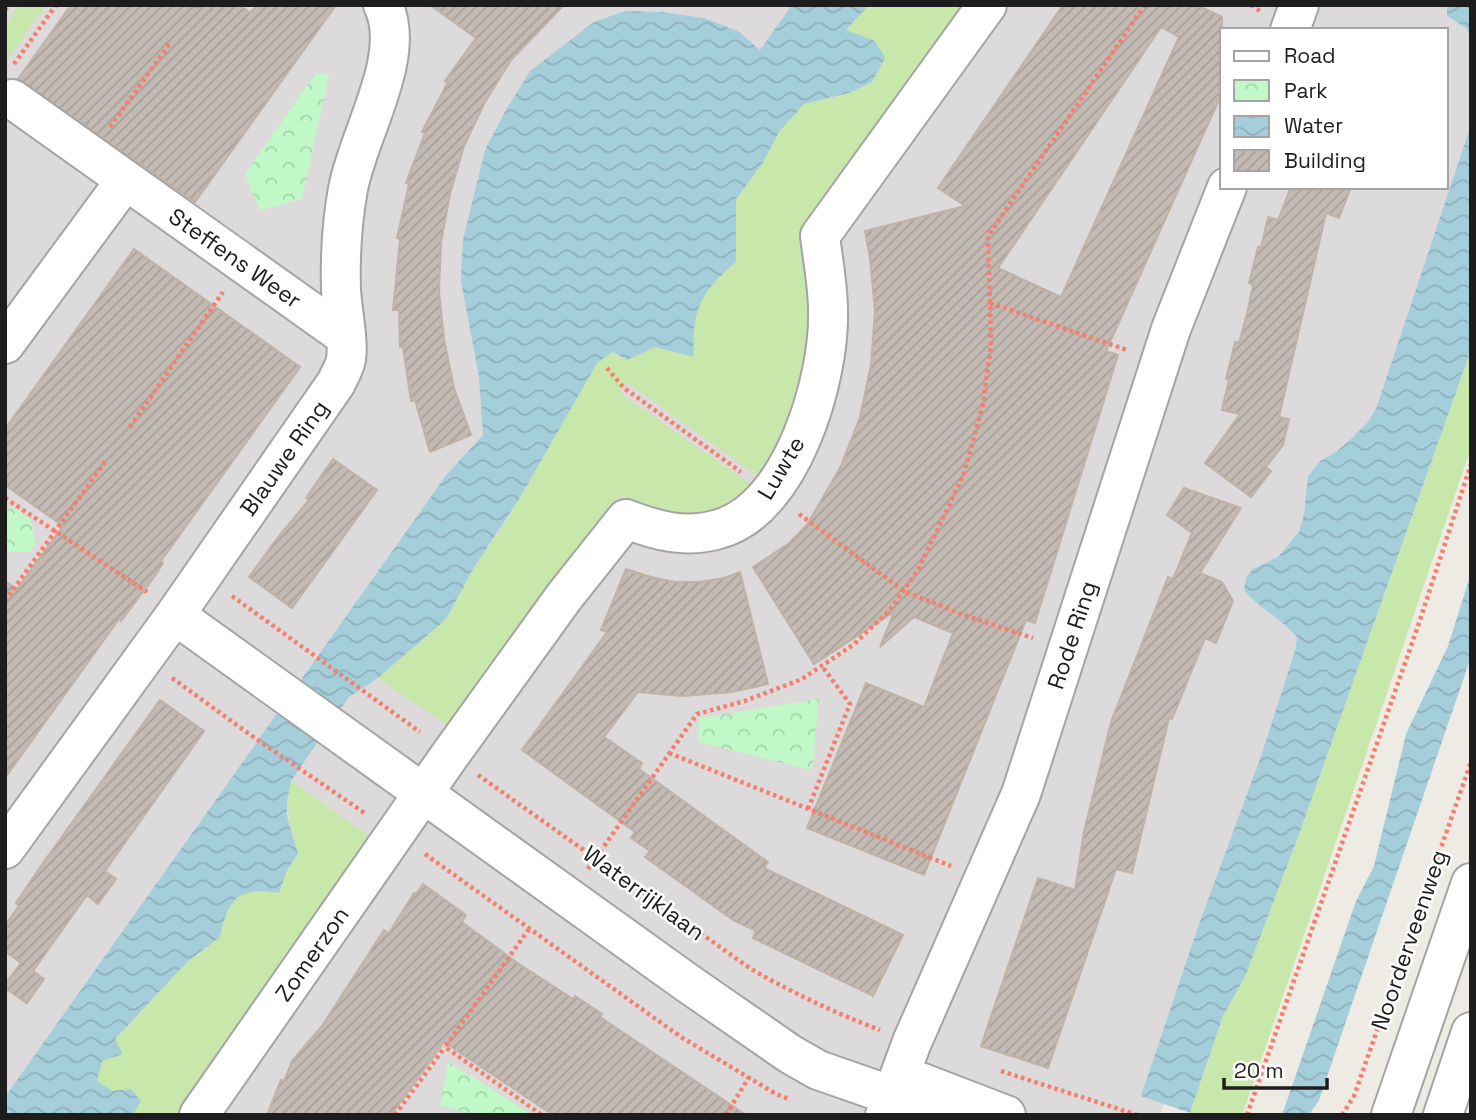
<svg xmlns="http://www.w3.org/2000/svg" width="1476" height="1120" viewBox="0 0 1476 1120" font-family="'Space Grotesk',sans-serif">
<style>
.residential{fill:#dcdada;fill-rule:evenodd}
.grass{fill:#c7e8aa}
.park{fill:url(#park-crowns)}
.water{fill:url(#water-waves)}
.building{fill:url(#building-hatch);stroke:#c0b2a6;stroke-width:2;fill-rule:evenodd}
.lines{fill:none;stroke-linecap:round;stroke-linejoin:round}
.minor-casing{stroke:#a4a4a4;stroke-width:42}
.path{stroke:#f77e6c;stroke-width:4.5;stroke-dasharray:3.5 3.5;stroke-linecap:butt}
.minor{stroke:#fff;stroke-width:38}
.labels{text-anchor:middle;stroke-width:5;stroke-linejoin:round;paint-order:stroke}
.street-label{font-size:23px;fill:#1d1d1d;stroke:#fff}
</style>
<defs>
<pattern id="park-crowns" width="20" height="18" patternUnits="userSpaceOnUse" patternTransform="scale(1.75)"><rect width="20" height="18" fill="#c1f8c7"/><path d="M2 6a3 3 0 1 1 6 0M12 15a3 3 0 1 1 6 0" fill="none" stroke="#a5d4aa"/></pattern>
<pattern id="water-waves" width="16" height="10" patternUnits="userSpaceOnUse" patternTransform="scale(1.75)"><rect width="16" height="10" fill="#a5cedb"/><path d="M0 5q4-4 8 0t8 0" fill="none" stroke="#8eb0bc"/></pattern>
<pattern id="building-hatch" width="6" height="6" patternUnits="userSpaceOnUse" patternTransform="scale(1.75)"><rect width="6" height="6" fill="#c3bab3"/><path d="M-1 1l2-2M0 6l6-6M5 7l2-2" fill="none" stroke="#a79f9a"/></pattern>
</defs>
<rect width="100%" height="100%" fill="#eeebe4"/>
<path class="residential" d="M5,5H1471V189L1160,1115H5ZM1222,30H1446V187H1222Z"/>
<path class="grass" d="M20,5H46L5,63V27Z
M869,5H976L805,237L818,308L807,387L763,480L627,382L620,393L756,488L745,503L679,521L620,496L452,728L378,678L446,619L473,569L505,523L597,363L613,352L627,360L655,347L694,357C691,311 701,291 736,262V199L761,164L779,132L804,104L849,93L872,82L885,58L875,41L846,30Z
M1471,350V448L1243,1113L1242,1115H1196L1190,1113L1223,1016L1245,977L1301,829Z
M291,781L372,838L177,1115H133L140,1101L112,1091L97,1081L102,1061L115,1040L188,961L220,937C228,898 238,886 279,892L287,870L298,854C291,822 284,815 291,781Z"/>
<path class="park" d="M316,73L329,75L302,199L260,210L245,174Z
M5,505L21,511L23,516L30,518L36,542L30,552H5Z
M819,699L812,770L698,742L699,718Z
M448,1062L533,1115H476L440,1105Z"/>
<path class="water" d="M792,5H869L846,30L875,41L885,58L872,82L849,93L804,104L779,132L762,164L736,199V262C701,291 691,311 694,357L655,347L627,360L613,352L597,363L521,496L473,569L446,619L378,678L349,697L291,781L287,801V816L298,854L287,870L279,893C238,886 228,899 220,937L188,961L115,1039L123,1054L102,1061L97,1081L112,1091L131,1089L141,1101L133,1115H5V1097L447,474L483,435L479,377L461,281L463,240L485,150L507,108L530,71L594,22L625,11L662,12L704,18L738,31L760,50Z
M1447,5H1471V37L1466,28L1447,16Z
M1471,125V350L1301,829L1245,977L1223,1016L1190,1113L1141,1096L1198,927L1260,759L1295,651L1297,637C1281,618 1259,608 1244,590L1246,578L1253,569L1278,557L1299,532L1304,515L1308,476L1320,461L1336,452L1350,440L1368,422L1376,409Z
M1471,573V657L1319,1100L1309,1115H1282L1356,901L1374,866L1406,734L1448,646Z"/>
<path class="building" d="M71,5H240L250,13L257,5H336L195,202L18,79Z
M430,5H564L511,60L485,102L464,146L450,194L441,242L439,291L444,339L454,388L471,435L430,452L415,400L411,401L403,347H400L399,310H393L400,239L397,238L409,184L406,183L425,133L422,132L448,82L445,81L476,38Z
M1063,5H1197L1222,17V93L1106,351L1118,355L1035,623L1026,620L924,875L807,828L866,683L924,707L953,633L914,617L880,647L894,612L814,664L753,567L788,544L807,525L841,466L860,417L871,365L875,312L870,258L865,231L965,206L938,188ZM1161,27L1179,37L1061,297L998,268Z
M1291,187H1351L1339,218L1326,213L1279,417L1289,419L1283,445L1266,467L1271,471L1251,497L1205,463L1240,414L1222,410L1229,379H1226L1235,342L1239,343L1247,314L1253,285L1249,283L1258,247H1261L1268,217L1278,220Z
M134,249L300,367L161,561L163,563L155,576L121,621L119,619L5,778V581L17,589L63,526L5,485V429Z
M333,459L377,490L292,608L249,577L278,537L309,500L306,498Z
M1184,488L1241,508L1200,573L1222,582L1233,601L1216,643L1205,638L1172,719L1169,718L1132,873L1116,869L1048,1068L981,1046L1038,878L1075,890L1084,832L1111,722L1168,577L1173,579L1192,533L1167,515Z
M626,569L651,577L675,582H699L724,578L740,572L768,684L732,692L682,696L638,692L604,737L642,763L639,769L768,862L764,868L903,935L873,996L753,938L756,931L733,920L645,857L650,851L631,838L635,832L522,750L607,632L601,630Z
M160,700L204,731L105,871L116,879L98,904L87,895L33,971L44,979L27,1003L5,988V984L21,963L5,951V925L19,906L16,903L43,863Z
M423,884L466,915L462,922L516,962L573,999L575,996L602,1014L600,1017L746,1115H553L444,1042L391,1115H267L281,1080L284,1081L292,1061L322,1026L384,930L389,933L414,893L416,894Z"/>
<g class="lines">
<defs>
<path id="minor" d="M1290,30L1299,5
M12,99L345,336
M5,344L125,181
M175,615L686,982L790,1054L818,1070L947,1115
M5,849L175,615L336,383C339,376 345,367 346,359C349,343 342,308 341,290C340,256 342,222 348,189C358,134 408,56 383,5
M920,1082L1006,1115
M199,1115L450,755L564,597L626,519C657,531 686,539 719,529C792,509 830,378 828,311C828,286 823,261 820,236L987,5
M885,1115L912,1042L1021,794L1171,329L1227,187
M1391,1115L1471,883
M1443,1115L1471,1032"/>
</defs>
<use href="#minor" class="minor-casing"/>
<path class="path" d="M1251,5L1260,11
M196,8L197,5
M5,10L9,5
M14,64L56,5
M110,127L171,42
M990,303L1127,350
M607,368L624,388L741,472
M130,427L223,292
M5,498L147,592
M799,514L904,591L964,615L1033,638
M232,596L420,732
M5,601L107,459
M172,678L252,736L366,814
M669,753L951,866
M478,775L751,969C793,993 835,1013 880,1030
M808,809L850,704L822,666
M425,854L681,1037L776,1094L789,1099
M588,869L697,714L745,701L802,679L853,645L889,611L918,570L964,474L983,404L991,345L988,236L1145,5
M529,929L445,1047L542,1115
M1001,1071L1137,1115
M395,1115L445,1047
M726,1115L749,1077
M1247,1115L1419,623L1471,464
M1342,1115L1354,1096L1471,762"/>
<use href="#minor" class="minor"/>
</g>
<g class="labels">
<g class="street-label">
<text transform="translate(235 258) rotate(35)" y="8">Steffens Weer</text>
<text transform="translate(284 458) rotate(-55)" y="8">Blauwe Ring</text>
<text transform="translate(781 468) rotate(-59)" y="8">Luwte</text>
<text transform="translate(1072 635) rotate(-72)" y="8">Rode Ring</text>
<text transform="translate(644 893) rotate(36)" y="8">Waterrijklaan</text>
<text transform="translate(1409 940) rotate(-71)" y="8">Noorderveenweg</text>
<text transform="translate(312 954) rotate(-55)" y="8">Zomerzon</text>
</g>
</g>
<rect width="1476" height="1120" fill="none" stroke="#1d1d1d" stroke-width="14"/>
<rect x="1220" y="28" width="228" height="161" fill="#ffffff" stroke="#a5a5a5" stroke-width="2"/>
<rect x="1234" y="51" width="35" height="10" fill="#ffffff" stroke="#a5a5a5" stroke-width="2"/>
<text x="1284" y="63" font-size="21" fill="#1d1d1d">Road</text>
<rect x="1234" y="80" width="35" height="21" fill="url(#park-crowns)" stroke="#a5a5a5" stroke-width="2"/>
<text x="1284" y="98" font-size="21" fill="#1d1d1d">Park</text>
<rect x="1234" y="116" width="35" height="21" fill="url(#water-waves)" stroke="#a5a5a5" stroke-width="2"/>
<text x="1284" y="133" font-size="21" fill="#1d1d1d">Water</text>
<rect x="1234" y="150" width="35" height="21" fill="url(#building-hatch)" stroke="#a5a5a5" stroke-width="2"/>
<text x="1284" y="168" font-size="21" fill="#1d1d1d">Building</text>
<path d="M1224 1078v10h103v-10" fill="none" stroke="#1d1d1d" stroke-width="3.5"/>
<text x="1234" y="1078" font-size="21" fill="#1d1d1d" stroke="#ffffff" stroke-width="5" paint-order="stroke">20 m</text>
</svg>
